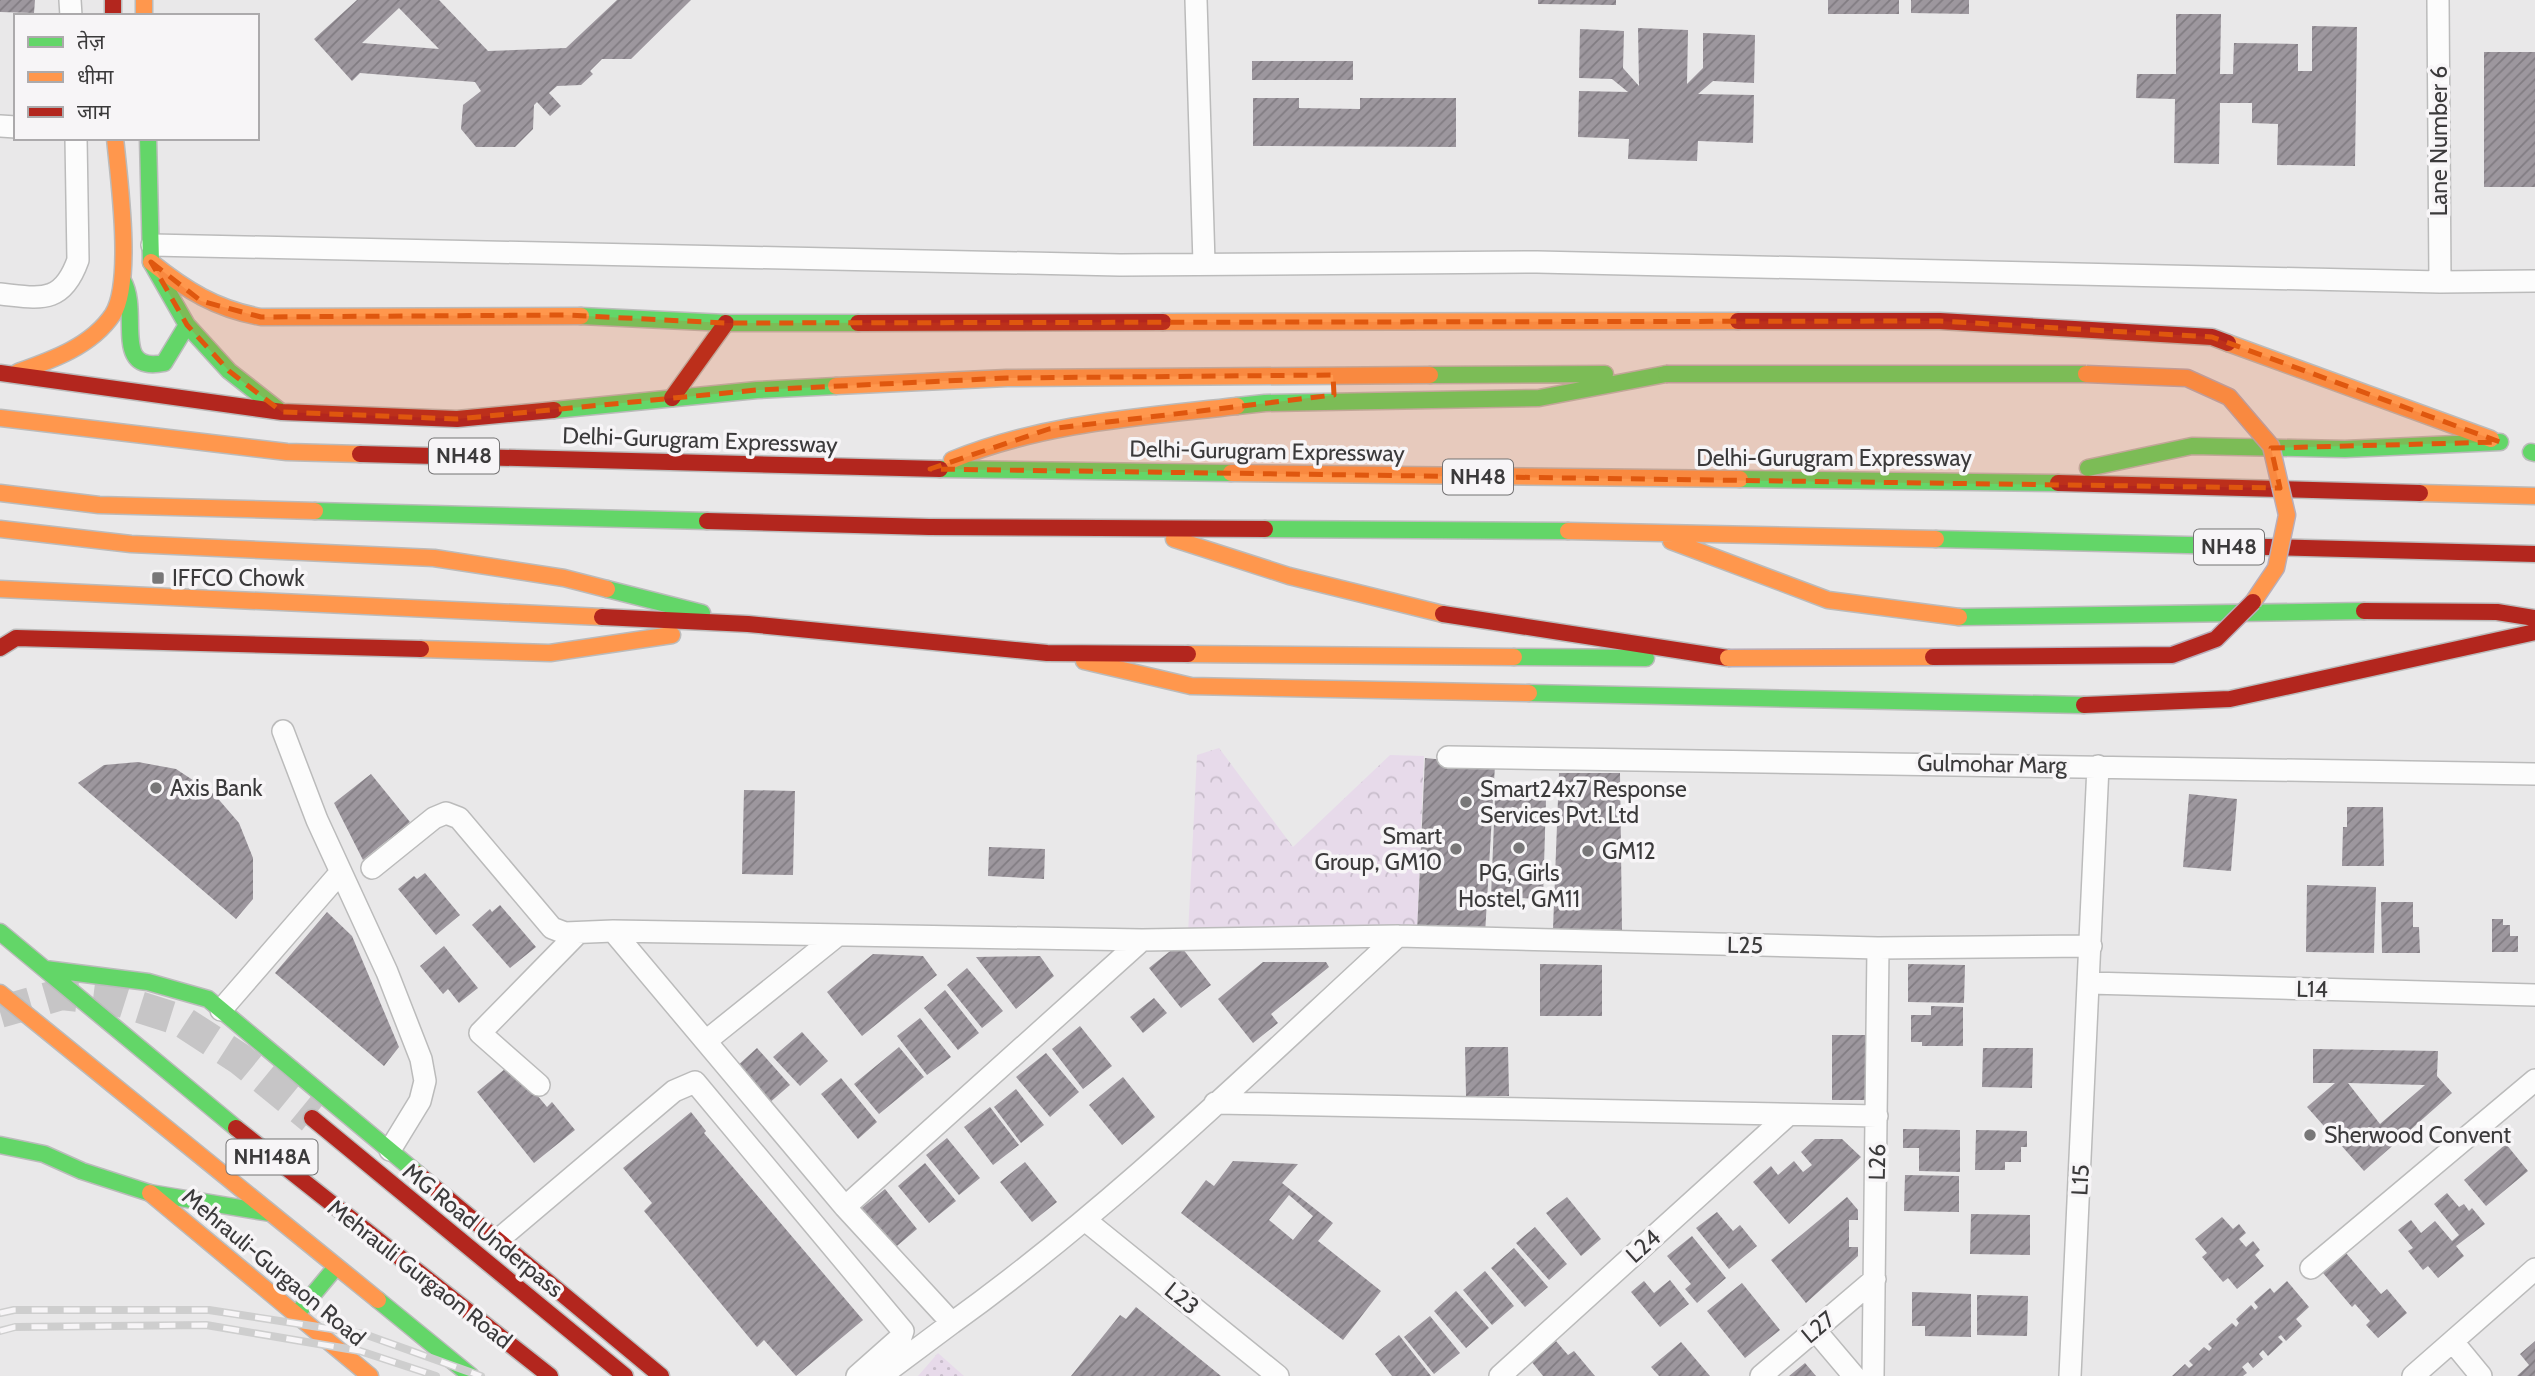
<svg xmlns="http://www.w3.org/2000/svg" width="2535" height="1376" viewBox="0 0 2535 1376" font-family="Cabin,'Noto Sans Devanagari',sans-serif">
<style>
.park{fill:url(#park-crowns)}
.garden{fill:url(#garden-dots)}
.building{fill:url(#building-hatch);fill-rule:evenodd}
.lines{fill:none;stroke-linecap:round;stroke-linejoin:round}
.secondary-tunnel{stroke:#c6c5c6;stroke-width:32;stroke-dasharray:32 16;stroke-linecap:butt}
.street-casing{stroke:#bbb;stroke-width:24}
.fast-casing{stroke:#bbb;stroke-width:19}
.slow-casing{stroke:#bbb;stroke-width:19}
.jam-casing{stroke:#bbb;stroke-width:19}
.street{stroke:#fcfcfc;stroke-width:21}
.fast{stroke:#63d668;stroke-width:16}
.slow{stroke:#ff974d;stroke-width:16}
.jam{stroke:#b3261e;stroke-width:16}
.rail-casing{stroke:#cecece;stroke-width:8}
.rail{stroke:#f7f5f7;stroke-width:5;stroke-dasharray:16;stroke-linecap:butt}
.fast-bridge-casing{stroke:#b8aeba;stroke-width:19;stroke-linecap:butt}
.slow-bridge-casing{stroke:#b8aeba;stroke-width:19;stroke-linecap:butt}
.jam-bridge-casing{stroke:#b8aeba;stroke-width:19;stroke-linecap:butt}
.fast-bridge{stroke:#63d668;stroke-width:16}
.slow-bridge{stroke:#ff974d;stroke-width:16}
.jam-bridge{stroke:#b3261e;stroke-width:16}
.marked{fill:#df570e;fill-opacity:0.2;stroke:#df570e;stroke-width:5;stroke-dasharray:14 9;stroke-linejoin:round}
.poi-dot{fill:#787778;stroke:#f7f5f7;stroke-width:2.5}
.labels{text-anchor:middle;stroke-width:7;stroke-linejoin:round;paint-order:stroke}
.shield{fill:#f7f5f7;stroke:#737273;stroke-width:2}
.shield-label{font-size:21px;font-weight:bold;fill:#3b3a3b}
.street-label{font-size:23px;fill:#3b3a3b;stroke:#f7f5f7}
.poi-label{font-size:23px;fill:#3b3a3b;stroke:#f7f5f7;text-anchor:start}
</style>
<defs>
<pattern id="park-crowns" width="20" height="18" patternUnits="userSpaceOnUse" patternTransform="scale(1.75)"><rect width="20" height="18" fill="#e7daea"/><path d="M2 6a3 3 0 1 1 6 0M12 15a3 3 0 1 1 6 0" fill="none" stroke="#c7bcca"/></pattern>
<pattern id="garden-dots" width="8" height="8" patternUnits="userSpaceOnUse" patternTransform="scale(1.75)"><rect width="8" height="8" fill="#e7daea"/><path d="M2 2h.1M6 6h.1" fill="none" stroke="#c7bcca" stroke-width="1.8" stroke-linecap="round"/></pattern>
<pattern id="building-hatch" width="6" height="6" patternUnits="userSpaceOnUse" patternTransform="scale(1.75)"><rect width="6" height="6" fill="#9d979e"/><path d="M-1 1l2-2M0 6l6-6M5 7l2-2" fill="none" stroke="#817c82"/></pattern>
</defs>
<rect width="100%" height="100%" fill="#e9e8e9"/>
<path class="park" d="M1219,748L1293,847L1390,755L1424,756L1417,932L1188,934L1197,755Z"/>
<path class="garden" d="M938,1353L964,1376H918Z"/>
<path class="building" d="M0,0H35L34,13L0,12Z
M357,0H439L488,51L566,48L617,0H691L631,59H602L590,71L593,74L581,85L557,86L549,93L561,106L550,116L537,102L534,105L533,129L515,147H476L461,129L463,105L481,91L475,82L360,73L352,81L314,39ZM399,8L439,49L362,43Z
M1538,0H1616V5L1538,4Z
M1828,0H1899V14H1828Z
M1911,0H1969V14L1911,13Z
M2176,14H2221L2220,74H2233L2234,43L2298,44V71H2312V26L2357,27L2355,166L2277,165L2278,124L2252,123V103H2220L2219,164L2174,163L2175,99L2136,98L2137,74H2176Z
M1638,28L1688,30L1687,84L1703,68V33L1755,35L1754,83L1713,81L1698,94L1754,95L1753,143L1698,141L1697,161L1628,159L1629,139L1578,137L1579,91L1628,92L1612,79L1579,78L1580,29L1624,31L1623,68L1639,86Z
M2484,52H2535V187H2484Z
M1252,61H1353V80H1252Z
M1253,98H1299V108L1360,109V98H1456V147L1253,146Z
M1425,758L1495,765L1485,934L1417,932Z
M138,762L176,769L214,794L239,823L253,858V899L236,919L78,783L104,765Z
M1559,773H1620L1622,930L1553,929Z
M371,774L410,822L363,860L334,803Z
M744,790L795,791L793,875L742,874Z
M2189,794L2237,799L2231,871L2183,867Z
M1495,797L1546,799L1543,899L1491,897Z
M2347,807H2383L2384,866H2342L2343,827H2347Z
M989,847L1045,849L1044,879L988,876Z
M425,873L460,915L436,935L398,889L414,876L417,879Z
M2307,885L2376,887L2374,953L2306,952Z
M2381,902H2413V927H2419L2420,953H2382Z
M500,905L536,947L510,968L472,925L490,909L492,912Z
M327,912L352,936L399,1047L384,1066L275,973Z
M2492,919H2503V925H2510V936H2518V952H2492Z
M1179,944L1211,985L1181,1008L1149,968Z
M444,946L478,988L459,1003L448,989L443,994L420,966Z
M873,954L923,956L937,975L862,1036L827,992Z
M1040,956L1054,976L1016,1009L976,957Z
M1263,962H1326L1329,967L1271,1014L1278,1023L1253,1043L1218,999Z
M1540,964L1602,965V1016H1540Z
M1908,964L1965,965L1964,1003L1908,1002Z
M967,968L1003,1011L982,1028L947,985Z
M945,990L979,1033L958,1050L924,1008Z
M1154,998L1167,1013L1143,1033L1130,1017Z
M1931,1006L1963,1007V1046H1922V1042H1911V1015H1931Z
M920,1018L951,1057L927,1075L897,1036Z
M1080,1026L1112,1066L1083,1089L1052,1049Z
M802,1032L828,1061L800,1086L773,1057Z
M1832,1035H1865V1100H1832Z
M899,1047L924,1077L879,1114L854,1084Z
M1465,1047H1508L1509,1096H1466Z
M757,1048L790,1085L768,1104L736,1067Z
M1983,1048H2033L2032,1088L1982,1087Z
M2313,1049L2438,1051L2437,1076L2452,1093L2364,1171L2307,1107L2335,1083H2313ZM2348,1083L2425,1085L2380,1124Z
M1046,1053L1079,1092L1050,1117L1016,1077Z
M511,1064L547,1107L552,1102L575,1130L534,1163L477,1092Z
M1123,1077L1155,1117L1122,1145L1089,1105Z
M841,1078L877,1122L858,1139L821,1094Z
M1016,1089L1044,1125L1021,1143L994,1107Z
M990,1107L1019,1145L993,1165L964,1127Z
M691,1112L706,1131L704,1133L863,1320L796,1376L764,1340L757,1347L644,1211L652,1203L623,1168Z
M1903,1129L1960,1130V1172L1919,1171V1148H1903Z
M1976,1130L2027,1131V1147H2021V1162H2005V1170H1975Z
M947,1138L980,1178L959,1195L926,1155Z
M1815,1139H1842L1861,1157L1789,1224L1753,1182L1771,1166L1778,1175L1794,1161L1803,1172L1812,1165L1801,1152Z
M2506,1144L2528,1171L2486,1206L2464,1180Z
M1233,1161L1298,1164L1282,1183L1333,1223L1318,1241L1381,1291L1343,1340L1181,1213L1206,1180L1214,1186ZM1289,1195L1313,1216L1293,1240L1269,1220Z
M1025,1162L1057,1202L1032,1222L1000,1182Z
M925,1163L956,1201L929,1223L898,1186Z
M1905,1175L1959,1176V1212L1904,1211Z
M885,1189L917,1229L891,1251L858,1211Z
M2447,1193L2459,1207L2464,1204L2469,1211L2472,1208L2485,1224L2456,1246L2464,1256L2438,1278L2428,1266L2423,1270L2408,1251L2413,1248L2398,1230L2411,1220L2421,1233L2435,1221L2452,1241L2459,1235L2434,1204Z
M1567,1197L1601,1239L1581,1256L1546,1213Z
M1847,1197L1858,1210V1220H1849V1247H1858V1256L1806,1303L1771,1260Z
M1717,1212L1733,1231L1740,1225L1757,1246L1729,1269L1696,1228Z
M1971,1214L2030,1215V1255L1970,1254Z
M2222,1217L2233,1229L2239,1224L2246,1233L2239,1239L2246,1247L2253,1241L2260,1250L2255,1255L2264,1266L2237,1289L2228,1278L2223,1282L2202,1257L2207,1253L2195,1239Z
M1535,1227L1567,1264L1549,1280L1516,1243Z
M1692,1236L1726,1278L1697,1303L1685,1289L1691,1284L1667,1256Z
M1514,1248L1548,1287L1525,1307L1491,1268Z
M2346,1253L2381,1294L2387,1289L2407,1313L2378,1338L2366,1325L2370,1321L2355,1304L2352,1307L2323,1273Z
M1485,1271L1514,1306L1492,1325L1463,1290Z
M1670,1280L1689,1304L1660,1327L1631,1292L1644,1281L1654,1293Z
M2287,1281L2309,1307L2296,1319L2302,1326L2286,1341L2281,1335L2278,1337L2283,1342L2268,1356L2263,1350L2259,1354L2263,1359L2253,1368L2248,1362L2242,1367L2247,1373L2243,1376H2172L2185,1364L2189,1368L2193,1365L2189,1361L2204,1347L2209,1351L2212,1348L2208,1344L2232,1323L2236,1327L2239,1323L2236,1319L2251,1305L2255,1310L2258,1307L2254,1302L2270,1288L2274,1293Z
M1742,1283L1780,1330L1745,1358L1707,1311Z
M1456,1291L1489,1328L1466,1348L1434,1311Z
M1912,1292L1971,1294V1337L1925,1336V1326H1912Z
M1977,1295L2028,1296L2027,1336L1977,1335Z
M1136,1307L1221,1376H1071L1120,1315L1126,1319Z
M1430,1316L1460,1353L1434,1374L1404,1337Z
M1399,1335L1431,1376H1392L1375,1354Z
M1556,1341L1568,1355L1574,1351L1595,1376H1543L1531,1361Z
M2535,1341V1376H2517L2529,1365L2520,1354Z
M1681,1342L1710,1376H1659L1651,1367Z
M1805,1363L1816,1376H1789Z"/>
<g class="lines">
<path class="secondary-tunnel" d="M0,1012L62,994L120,1001L180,1020L240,1059L312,1118"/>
<defs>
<path id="street" d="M70,0L71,16
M1196,0L1204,263
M2438,0L2440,282
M0,126L16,127
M152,245L1120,265L1537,262L2440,282L2535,281
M0,294C40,298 62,305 78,260L76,138
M283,731L317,820L387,972L421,1059L425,1081L420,1101L390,1150
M1448,757L2535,774
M372,868L434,818L446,813L459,818L552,928L565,933L613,931L845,1207L952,1323C1112,1208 1253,1069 1398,936
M613,931L1142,940L1398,936L1878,948L2091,946
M2089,983L2535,995
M221,1010L340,873
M706,1041L838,935
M539,1085L480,1033L578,933
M1215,1103L1877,1116
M845,1207L1142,940
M1085,1220L1278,1376
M498,1240L674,1091L695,1082L903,1331L901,1337L857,1376
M2311,1268L2535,1080
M1815,1330L1854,1376
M2453,1342L2481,1376
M881,1376L952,1323
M1500,1376L1787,1116
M1761,1376L1875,1279
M1873,1376L1878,948
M2070,1376L2098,766
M2413,1376L2535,1269"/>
<path id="fast" d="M148,138L151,262L187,325L229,371L280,411
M123,281C141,313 111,374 164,363L187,325
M581,316L726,323H858
M1430,375L1605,374
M1237,406L1265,403L1539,398L1666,374
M554,410L757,390L836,386
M2531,452L2535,453
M2088,468L2192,446L2345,449L2500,442
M940,469L1231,473
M1740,479L2058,483
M315,511L707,521
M1265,529L1568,531
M1936,539L2229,546
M607,589L702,613
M1959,617L2364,611
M1514,657L1646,658
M1529,693L2084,705
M0,932L236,1128
M45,969L148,982L208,999L418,1174
M0,1145L44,1154L82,1171L150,1193L270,1213
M378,1300L471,1376
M296,1315L336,1267"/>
<path id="slow" d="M144,0V16
M151,262C186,290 216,309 261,317L581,316
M1163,322L1738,321
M2228,343L2491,439
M18,372C52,360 92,346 113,314C133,281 119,179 115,138
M836,386L1007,378L1430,375
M0,418L287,452L360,454
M952,460C1042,423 1141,417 1237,406
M1231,473L1740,479
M0,493L99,505L315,511
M2420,493L2535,496
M0,529L131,544L434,558L564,578L607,589
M1568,531L1936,539
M1174,539L1289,576L1443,614
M1671,541L1828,600L1959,617
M0,589L602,617
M421,649L550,653L672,635
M1188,654L1514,657
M1084,661L1191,686L1529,693
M0,993L378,1300
M150,1193L370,1376"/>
<path id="jam" d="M113,0V16
M1738,321H1940L2212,337L2228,343
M858,323L1163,322
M0,373L282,412L457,419L554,410
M672,398L726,323
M360,454L940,469
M2058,483L2420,493
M707,521L929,527L1265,529
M2229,546L2535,554
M2364,611L2497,612L2535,618
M1443,614L1728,658
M602,617L748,624L1047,653L1188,654
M0,648L16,638L421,649
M2084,705L2230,699L2535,632
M312,1118L625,1376
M236,1128L550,1376
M418,1174L661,1376"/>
</defs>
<use href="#street" class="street-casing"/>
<use href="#fast" class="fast-casing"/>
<use href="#slow" class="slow-casing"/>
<use href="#jam" class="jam-casing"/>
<use href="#street" class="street"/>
<use href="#fast" class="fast"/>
<use href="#slow" class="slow"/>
<use href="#jam" class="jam"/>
<defs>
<path id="rail" d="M0,1313L14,1310H209L364,1334L481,1376
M0,1331L15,1327L206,1325L360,1351L436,1376"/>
</defs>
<use href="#rail" class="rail-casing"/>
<use href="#rail" class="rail"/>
<defs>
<path id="fast-bridge" d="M1666,374H2086"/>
<path id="slow-bridge" d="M2086,374L2187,378L2229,397L2271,446L2287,515L2276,568L2253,602
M1728,658L1933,657"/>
<path id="jam-bridge" d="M1933,657L2172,655L2216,639L2253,602"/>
</defs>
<use href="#fast-bridge" class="fast-bridge-casing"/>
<use href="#slow-bridge" class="slow-bridge-casing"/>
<use href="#jam-bridge" class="jam-bridge-casing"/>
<use href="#fast-bridge" class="fast-bridge"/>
<use href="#slow-bridge" class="slow-bridge"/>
<use href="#jam-bridge" class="jam-bridge"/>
</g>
<path class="marked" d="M151,262L201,301L261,317L565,315L726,323L1940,321L2212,337L2500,442L2271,448L2280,488L930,469L1049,429L1334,395L1333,375L1007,378L757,390L457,419L282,412L229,371L187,325Z"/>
<g class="poi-dot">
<rect x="151" y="571" width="14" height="14" rx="3.5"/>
<circle cx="156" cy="788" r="7"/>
<circle cx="1466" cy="802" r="7"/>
<circle cx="1519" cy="848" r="7"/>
<circle cx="1456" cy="849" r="7"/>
<circle cx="1588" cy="851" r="7"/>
<circle cx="2310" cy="1135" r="7"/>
</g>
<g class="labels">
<g class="shield">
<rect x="429" y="438.5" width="70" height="35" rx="5"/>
<rect x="1443" y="459.5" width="70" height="35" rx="5"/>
<rect x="2194" y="529.5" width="70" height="35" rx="5"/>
<rect x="226.5" y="1139.5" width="91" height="35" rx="5"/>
</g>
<g class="shield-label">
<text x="464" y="463">NH48</text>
<text x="1478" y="484">NH48</text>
<text x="2229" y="554">NH48</text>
<text x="272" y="1164">NH148A</text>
</g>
<g class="street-label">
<text transform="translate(2439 141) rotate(-90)" y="8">Lane Number 6</text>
<text transform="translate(700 440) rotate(2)" y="8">Delhi-Gurugram Expressway</text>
<text transform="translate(1267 451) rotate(1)" y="8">Delhi-Gurugram Expressway</text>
<text x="1834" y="466">Delhi-Gurugram Expressway</text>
<text transform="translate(1992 764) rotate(1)" y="8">Gulmohar Marg</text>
<text transform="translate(1745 945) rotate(1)" y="8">L25</text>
<text transform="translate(2312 989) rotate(1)" y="8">L14</text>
<text transform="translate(1877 1162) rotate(-89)" y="8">L26</text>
<text transform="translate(2080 1180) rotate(-87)" y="8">L15</text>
<text transform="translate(483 1230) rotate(39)" y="8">MG Road Underpass</text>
<text transform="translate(1643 1246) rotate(-42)" y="8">L24</text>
<text transform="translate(274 1267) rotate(40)" y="8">Mehrauli-Gurgaon Road</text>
<text transform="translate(420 1274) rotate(38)" y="8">Mehrauli Gurgaon Road</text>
<text transform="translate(1182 1298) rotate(39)" y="8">L23</text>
<text transform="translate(1818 1327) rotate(-40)" y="8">L27</text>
</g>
<g class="poi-label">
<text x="172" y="586">IFFCO Chowk</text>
<text x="170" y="796">Axis Bank</text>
<text x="1480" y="797">Smart24x7 Response<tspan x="1480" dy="26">Services Pvt. Ltd</tspan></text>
<text x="1442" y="844" text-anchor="end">Smart<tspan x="1442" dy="26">Group, GM10</tspan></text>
<text x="1602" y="859">GM12</text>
<text x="1519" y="881" text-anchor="middle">PG, Girls<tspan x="1519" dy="26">Hostel, GM11</tspan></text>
<text x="2324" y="1143">Sherwood Convent</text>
</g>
</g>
<rect x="14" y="14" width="245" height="126" fill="#f7f5f7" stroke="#acaaac" stroke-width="2"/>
<rect x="28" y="37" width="35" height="10" fill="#63d668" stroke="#acaaac" stroke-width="2"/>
<text x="77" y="49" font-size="21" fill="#3b3a3b">तेज़</text>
<rect x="28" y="72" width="35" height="10" fill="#ff974d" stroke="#acaaac" stroke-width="2"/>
<text x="77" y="84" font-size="21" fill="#3b3a3b">धीमा</text>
<rect x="28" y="107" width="35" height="10" fill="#b3261e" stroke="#acaaac" stroke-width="2"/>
<text x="77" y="119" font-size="21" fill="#3b3a3b">जाम</text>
</svg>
